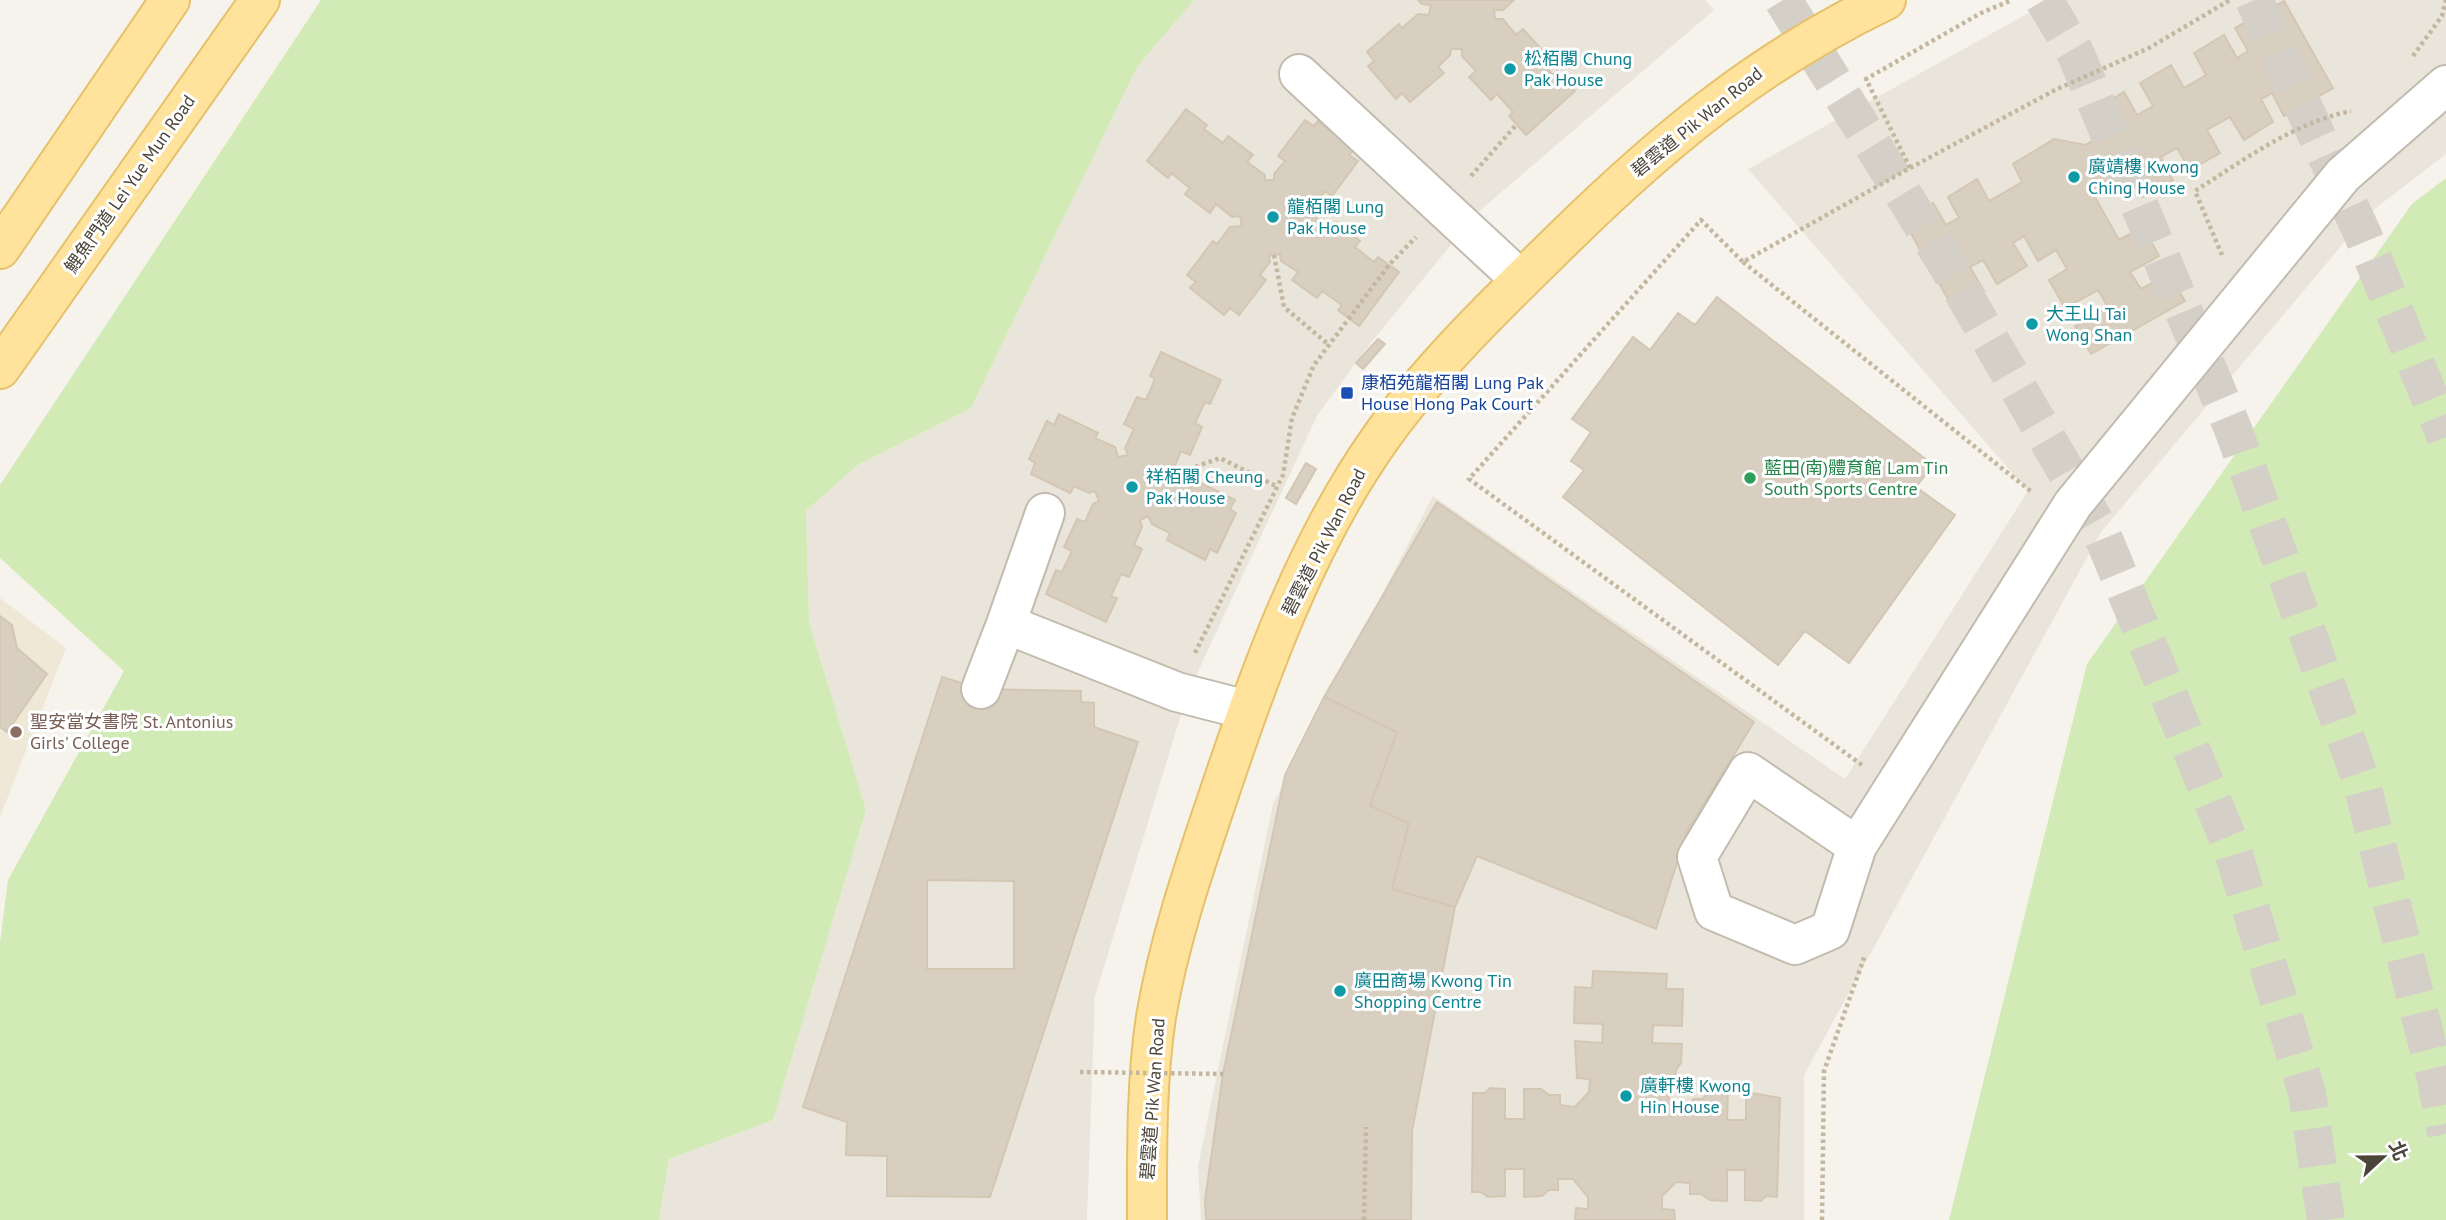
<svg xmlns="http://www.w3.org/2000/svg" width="2446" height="1220" viewBox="0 0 2446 1220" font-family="'PT Sans','Noto Sans TC',sans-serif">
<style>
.residential{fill:#eae5da}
.education{fill:#efe8d6}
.green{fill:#d2eab5}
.building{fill:#d8cfc1;stroke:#d3c7b4;stroke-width:2;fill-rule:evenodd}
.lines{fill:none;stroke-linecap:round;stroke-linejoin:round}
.highway-tunnel{stroke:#d4d0c8;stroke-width:38;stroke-dasharray:38 19;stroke-linecap:butt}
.minor-casing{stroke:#c2bbae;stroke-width:42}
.major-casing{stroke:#e6c16a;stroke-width:42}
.path{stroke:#c4b79f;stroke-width:4.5;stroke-dasharray:3.5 3.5;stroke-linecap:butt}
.minor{stroke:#fff;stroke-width:38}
.major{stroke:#ffe39c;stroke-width:38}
.path-bridge{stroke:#c4b79f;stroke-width:4.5;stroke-dasharray:3.5 3.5;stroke-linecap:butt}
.culture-dot{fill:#0f9aa8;stroke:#fff;stroke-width:2.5}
.transit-dot{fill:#1a4fb4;stroke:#fff;stroke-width:2.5}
.leisure-dot{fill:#2e9e5b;stroke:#fff;stroke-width:2.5}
.education-dot{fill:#8d6e63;stroke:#fff;stroke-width:2.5}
.labels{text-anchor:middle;stroke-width:6;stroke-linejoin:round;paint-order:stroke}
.culture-label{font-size:18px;fill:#0d838f;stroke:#fff;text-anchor:start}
.street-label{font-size:18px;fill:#4b4439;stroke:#fff}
.transit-label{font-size:18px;fill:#164399;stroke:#fff;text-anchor:start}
.leisure-label{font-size:18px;fill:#27864d;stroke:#fff;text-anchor:start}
.education-label{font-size:18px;fill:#785e54;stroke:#fff;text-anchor:start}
</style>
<rect width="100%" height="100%" fill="#f6f3ec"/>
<path class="residential" d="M1194,0H1705L1714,10L1477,213L1365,350L1317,416L1187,695L1095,996L1087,1220H659L669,1159L773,1120L866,810L809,622L806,511L859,464L971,408L1137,67Z
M2052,0H2446V154L2368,214L2101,532L1804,1075V1220H1201L1198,1166L1273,804L1433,496L1845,779L2028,491L1748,169Z"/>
<path class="education" d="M0,598L66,648L0,817Z"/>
<path class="green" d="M321,0H1194L1137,67L971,408L859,464L806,511L809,622L866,810L773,1120L669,1159L659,1220H0V943L8,880L124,671L0,558V485Z
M2446,178V1220H1949L2087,664L2412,204Z"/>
<path class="building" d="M1418,0H1514L1503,10H1494L1495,19H1503L1516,35L1523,29L1543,51L1537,57L1553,75L1557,71L1575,91L1526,135L1509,116L1513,112L1497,94L1491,100L1469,77L1476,71L1462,56V49H1451L1450,55L1438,67L1444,73L1410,102L1402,93L1396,99L1368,66L1374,61L1367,52L1399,24L1402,28L1418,14L1429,15L1431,5L1422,4Z
M2284,1L2333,88L2284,116L2272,93L2261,99L2273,122L2244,140L2230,117L2207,130L2220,153L2190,170L2177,148L2161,157L2173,180L2143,197L2131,175L2095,197L2119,240L2143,227L2159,256L2130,272L2141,289L2169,274L2185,301L2091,354L2075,326L2108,307L2098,290L2065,308L2049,280L2067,269L2056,250L2038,261L2024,236L2013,243L2027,266L1997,284L1983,260L1970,267L1984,291L1953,308L1904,221L1933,203L1946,225L1959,218L1948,197L1977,179L1989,201L2022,182L2013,164L2054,139L2085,145L2106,133L2094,110L2124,92L2137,115L2153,106L2140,83L2171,65L2184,88L2206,75L2194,53L2224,35L2237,58L2248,51L2235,28Z
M1186,109L1207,125L1204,129L1223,143L1228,136L1253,155L1247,162L1265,175V180H1274V174L1285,161L1278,156L1305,120L1314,126L1318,121L1354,149L1349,155L1358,161L1332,196L1325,191L1312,207L1304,209L1306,217L1314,216L1330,229L1336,222L1360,241L1355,247L1374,262L1378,257L1399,272L1359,326L1338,310L1342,305L1322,291L1317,298L1292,280L1298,272L1281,261L1280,254L1269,256L1270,262L1260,275L1266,280L1239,315L1230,308L1224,315L1190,288L1196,282L1187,275L1213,241L1217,244L1230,227L1242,226L1240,216L1232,217L1216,204L1210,213L1185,194L1190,188L1171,173L1168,178L1147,161Z
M1717,297L1933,465L1916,487L1955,515L1849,663L1805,631L1778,665L1563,497L1584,470L1571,461L1591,432L1572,419L1633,337L1650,350L1678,313L1695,325Z
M1378,339L1385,344L1363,369L1356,363Z
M1161,352L1221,380L1210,404L1205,402L1195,423L1202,427L1190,455L1181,451L1173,470L1168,472L1170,482L1175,480L1191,487L1195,480L1235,500L1230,509L1236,513L1217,553L1210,549L1205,560L1167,540L1170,533L1152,524L1148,516L1140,520L1142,527L1134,545L1142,549L1129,577L1121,574L1111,596L1117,598L1106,622L1046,594L1056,570L1062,572L1072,551L1064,547L1077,519L1085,522L1093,504L1099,501L1095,491L1089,493L1074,486L1070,493L1031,474L1035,463L1029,459L1047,421L1054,425L1059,414L1098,433L1095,438L1115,447L1118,457L1128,455L1125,448L1134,429L1124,424L1137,397L1146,400L1155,379L1150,376Z
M1306,463L1316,469L1296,504L1286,498Z
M1437,502L1754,722L1687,831L1656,929L1477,856L1455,907L1392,889L1409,823L1370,806L1397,732L1324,697Z
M0,616L12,625L17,648L47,674L7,732L0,727Z
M942,677L981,689L1081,691V702L1094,703V727L1138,742L990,1197L887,1196V1156L846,1155L847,1122L803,1107ZM927,880L1014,881V969H927Z
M1324,697L1397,732L1370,806L1409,823L1392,889L1455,907L1412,1131L1411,1220H1206L1205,1200L1223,1074L1285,775Z
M1593,971L1667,974L1666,989H1683L1682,1026L1653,1025L1652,1043L1682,1044L1681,1063L1676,1070L1675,1080H1663V1091L1679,1110H1693V1099H1702L1710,1092H1728L1727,1120H1746V1092L1780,1098L1777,1197L1766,1196L1761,1201L1745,1200V1170H1727V1201L1710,1200L1701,1194H1690V1183L1676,1182L1662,1196V1209L1674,1210L1675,1220H1575L1576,1208L1588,1209V1197L1573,1179H1558V1190H1549L1542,1196L1524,1197V1169H1505V1196L1488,1197L1481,1192H1472L1473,1093H1485L1490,1088L1505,1089V1119H1524V1089H1541L1549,1095H1560V1105L1575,1107L1589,1092L1590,1079L1577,1078L1575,1041L1602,1043L1603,1024L1574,1023L1575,987L1592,988Z"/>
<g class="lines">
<path class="highway-tunnel" d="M1783,0L1947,265L2101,532L2232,848L2307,1093L2326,1220
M2044,0L2075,52L2233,429L2361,780L2436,1079L2446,1134
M2254,0L2363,235L2446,437"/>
<defs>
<path id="minor" d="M1299,74L1521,280
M1006,624L1045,513
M981,689L1006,624L1177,692L1247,710
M1857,846L1748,772L1697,857L1714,911L1795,945L1830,930L1857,846L2073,504L2343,175L2446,85"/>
<path id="major" d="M0,249L170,0
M0,369L260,0
M1147,1220C1147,1154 1146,1082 1156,1017C1169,940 1195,865 1220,791C1261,669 1307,541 1382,436C1435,362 1502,299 1566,236C1665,139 1761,60 1886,0"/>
</defs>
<use href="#minor" class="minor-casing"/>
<use href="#major" class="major-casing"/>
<path class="path" d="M2413,56L2442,16L2446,0
M1910,168L1866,79L1981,13L2012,0
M1471,176L1517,124
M1274,255L1284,307L1328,344
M2222,255L2195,191C2244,160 2293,123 2351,111
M1743,262L2033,493
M1169,476L1220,458L1276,486
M1195,653L1283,475L1292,418L1314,365L1389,265L1416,237
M1862,765L1469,479L1701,220L1743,262L1910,168L2055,90L2149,48L2230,0
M1364,1220L1366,1127
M1822,1220L1824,1071L1865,955"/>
<use href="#minor" class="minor"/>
<use href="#major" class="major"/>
<path class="path-bridge" d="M1080,1072L1223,1074"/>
</g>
<g class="culture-dot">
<circle cx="1510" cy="69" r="7"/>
<circle cx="2074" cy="177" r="7"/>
<circle cx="1273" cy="217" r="7"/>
<circle cx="2032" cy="324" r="7"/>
<circle cx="1132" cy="487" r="7"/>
<circle cx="1340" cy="991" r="7"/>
<circle cx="1626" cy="1096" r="7"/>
</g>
<rect class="transit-dot" x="1340" y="386" width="14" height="14" rx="3.5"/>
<circle class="leisure-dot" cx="1750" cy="478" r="7"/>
<circle class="education-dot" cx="16" cy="732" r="7"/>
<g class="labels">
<g class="culture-label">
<text x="1524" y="65">松栢閣 Chung<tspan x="1524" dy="21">Pak House</tspan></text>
<text x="2088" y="173">廣靖樓 Kwong<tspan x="2088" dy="21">Ching House</tspan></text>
<text x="1287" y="213">龍栢閣 Lung<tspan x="1287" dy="21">Pak House</tspan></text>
<text x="2046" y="320">大王山 Tai<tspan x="2046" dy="21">Wong Shan</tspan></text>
<text x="1146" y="483">祥栢閣 Cheung<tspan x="1146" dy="21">Pak House</tspan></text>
<text x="1354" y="987">廣田商場 Kwong Tin<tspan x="1354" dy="21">Shopping Centre</tspan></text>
<text x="1640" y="1092">廣軒樓 Kwong<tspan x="1640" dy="21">Hin House</tspan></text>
</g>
<g class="street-label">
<text transform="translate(1697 122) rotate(-39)" y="6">碧雲道 Pik Wan Road</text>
<text transform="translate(130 184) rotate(-55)" y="6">鯉魚門道 Lei Yue Mun Road</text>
<text transform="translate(1324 542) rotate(-63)" y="6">碧雲道 Pik Wan Road</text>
<text transform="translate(1153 1099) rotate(-86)" y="6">碧雲道 Pik Wan Road</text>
</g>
<g class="transit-label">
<text x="1361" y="389">康栢苑龍栢閣 Lung Pak<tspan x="1361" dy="21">House Hong Pak Court</tspan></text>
</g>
<g class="leisure-label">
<text x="1764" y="474">藍田(南)體育館 Lam Tin<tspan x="1764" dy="21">South Sports Centre</tspan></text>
</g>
<g class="education-label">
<text x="30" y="728">聖安當女書院 St. Antonius<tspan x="30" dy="21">Girls' College</tspan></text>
</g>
</g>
<g transform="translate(2383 1157) rotate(68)" stroke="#ffffff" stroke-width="5" paint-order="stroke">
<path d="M0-5L12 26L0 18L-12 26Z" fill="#4b4439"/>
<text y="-10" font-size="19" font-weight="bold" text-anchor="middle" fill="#4b4439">北</text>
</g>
</svg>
